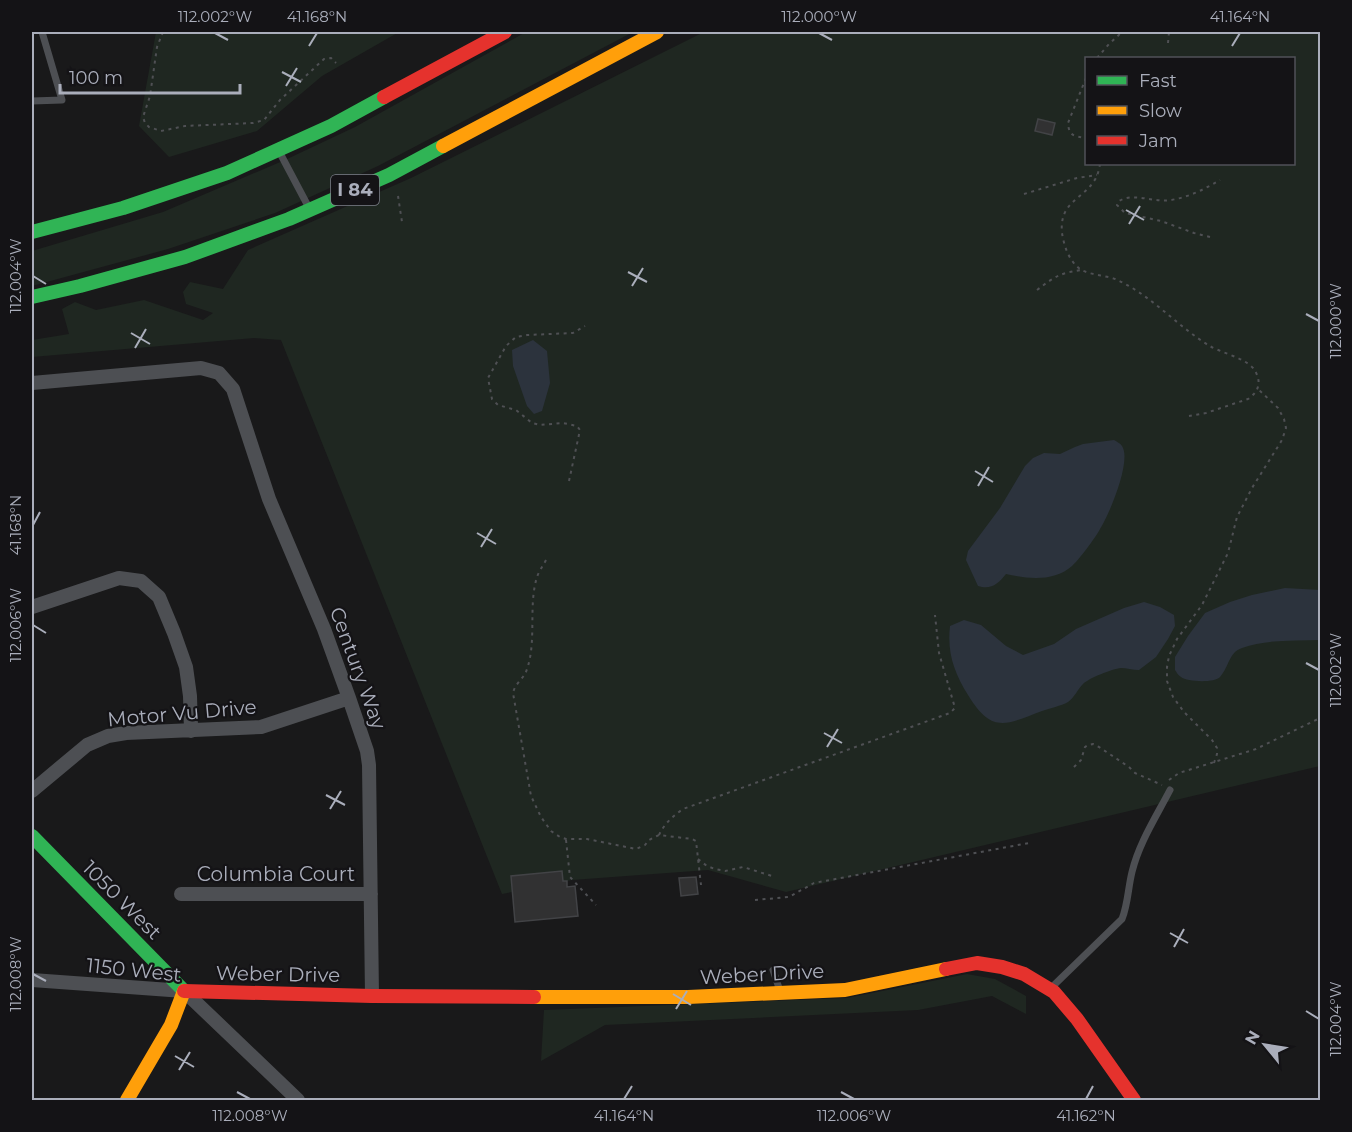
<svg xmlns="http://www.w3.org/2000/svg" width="1352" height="1132" viewBox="0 0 1352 1132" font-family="Montserrat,sans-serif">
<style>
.green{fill:#1f2721;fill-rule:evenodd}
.water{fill:#2c333d}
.building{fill:#313132;stroke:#424346;stroke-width:1.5}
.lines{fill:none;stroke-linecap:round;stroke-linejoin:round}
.path{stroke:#4f5054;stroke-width:2;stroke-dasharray:3 4.5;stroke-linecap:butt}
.lane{stroke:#4d4f53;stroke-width:7}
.street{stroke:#4d4f53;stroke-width:14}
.fast{stroke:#30b455;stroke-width:14}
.slow{stroke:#ff9f0a;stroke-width:14}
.jam{stroke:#e5322d;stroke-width:14}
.ticks{fill:none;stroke:#aaaebb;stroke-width:2}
.labels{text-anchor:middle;stroke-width:4.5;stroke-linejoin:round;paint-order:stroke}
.shield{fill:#141316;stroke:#7d808a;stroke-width:1.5}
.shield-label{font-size:18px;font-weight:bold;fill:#aaaebb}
.street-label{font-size:20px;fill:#aaaebb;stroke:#141316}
.neatline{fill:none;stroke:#aaaebb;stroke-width:2}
.ticks-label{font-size:15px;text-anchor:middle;fill:#aaaebb}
</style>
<rect width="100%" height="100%" fill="#19191a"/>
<path class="green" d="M156,32H399L322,76L257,131L169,157L139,126Z
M526,32H633L378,166L275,213L168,249L32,286V251L163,212L285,160L355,127Z
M704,32H1320V766L786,892L708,870L572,880L502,894L281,340L254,338L32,357V340L69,334L62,309L75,302L96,310L144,300L203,320L213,313L186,304L183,292L190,282L223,289L248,250L411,178ZM1086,58H1294V164H1086Z
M967,974L995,979L1026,996V1014L992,996L918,1010L605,1025L541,1061L544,1010L847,998Z"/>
<path class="water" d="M533,340L547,351L550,383L542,411L534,414L527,406L513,366L512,350Z
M1114,440C1117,442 1120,443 1122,446C1132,461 1109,515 1100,529C1096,537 1078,561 1072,566C1054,582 1028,579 1006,574C998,584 991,590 978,586L966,560L968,551L1000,508L1025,466L1033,458L1044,453L1060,454L1075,447L1083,444Z
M1285,588L1320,590V640C1295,641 1266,639 1242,648C1229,652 1229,667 1220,677C1215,683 1187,682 1181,677C1178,675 1177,673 1175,670V657L1188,636L1205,613L1230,602L1252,595Z
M1144,602L1160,607L1174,615L1175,626L1168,639L1156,657L1139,670C1133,670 1126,668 1121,668C1112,669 1089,678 1083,684C1078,689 1074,698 1068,702C1061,706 1050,708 1042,711C1005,725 992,734 968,695C954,672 947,653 950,626L964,620L981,625L1006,646L1023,655L1054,644L1076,629L1124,608Z"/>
<path class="building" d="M1038,119L1055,123L1052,135L1035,131Z
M562,871L563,881H567V887L575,886L578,916L515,922L511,876Z
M696,877L698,894L681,896L679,878Z"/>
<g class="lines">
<path class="path" d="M163,32L157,47L150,96L143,117L145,123L149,127L161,131L185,126L253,123L264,120L280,100L324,59L331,58L336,63
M1168,43L1169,32
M1097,58L1109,44L1122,32
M1086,78L1068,123C1069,137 1075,136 1086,138
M1100,164C1099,169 1098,176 1094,181C1082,200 1059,202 1062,233C1064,246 1069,261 1080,269C1089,275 1104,275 1115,279C1150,294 1176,325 1208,345C1221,353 1243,357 1253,368C1262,380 1260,391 1248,399L1206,413L1189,416
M1024,194L1077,178L1097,175
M398,196L402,222
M1210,237L1194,233L1161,221L1125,213L1117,205L1119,201C1134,192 1154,203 1171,200C1189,197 1205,189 1220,180
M1037,290C1054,277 1060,273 1081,270
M569,481L580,430L577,426L563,423L540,425L532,423L516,410L498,405L492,399L488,378L506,346L516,337L527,335L573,333L585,326
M546,560C543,566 539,571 537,577C528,606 537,640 527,669C524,679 515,683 513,693L531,796L541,817L551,831L560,837L566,839H587L636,849L645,845L649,840L659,835L692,839L696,841L701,885
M1214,763L1217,754V748L1212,740L1184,712L1173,697L1167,681V667L1169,656L1177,639L1202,605L1228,553L1237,517L1252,488L1282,440L1286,428L1284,419L1278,408L1258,389
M1074,767L1081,760L1085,747L1088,745L1093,744L1099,747L1129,767L1135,773L1162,785
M1169,780L1179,773L1256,749L1320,718
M659,835C664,824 673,816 683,809L950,713L955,708L939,653L935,615
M566,840L570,877L596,905
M698,859L707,866L715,869L725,871L743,867L772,876
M755,900L789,897L814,883L1029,843"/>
<path class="lane" d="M32,101L62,100L42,32
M281,155L308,206
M773,970L780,991
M1052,987L1122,919C1128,904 1128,888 1132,872C1139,843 1156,817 1170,790"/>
<path class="street" d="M32,383L201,368L219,373L233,389L269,499L324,629L349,698L367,751L369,765L372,996
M32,607L119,578L141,581L159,597L174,633L186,667L190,696L191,731
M32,791L87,745L108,736L126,733L261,727L349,698
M181,894H371
M32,980L184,991L298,1100"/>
<path class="fast" d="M32,232L123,208L227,173L331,126L384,97
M32,297L80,286L185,257L289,219L389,175L443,146
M32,836L184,991"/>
<path class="slow" d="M443,146L657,32
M534,997H688L845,990L946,969
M127,1100L171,1025L184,991"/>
<path class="jam" d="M384,97L505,32
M946,969L977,963L1002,967L1024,974L1054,992L1077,1019L1134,1100
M184,991L372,996L534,997"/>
</g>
<path class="ticks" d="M215,33L228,40M819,33L832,40M309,46L317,33M1232,46L1240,33M282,72L301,82M286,86L297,68M1126,210L1144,220M1129,224L1140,206M628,272L647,282M33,276L46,284M632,286L643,268M1306,314L1319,321M131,333L150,344M135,348L146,329M975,471L993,482M978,486L989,467M33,525L40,512M477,533L496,544M481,547L492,529M33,625L46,633M1306,663L1319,670M824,733L842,743M827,747L838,729M326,795L345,805M330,809L341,791M1170,933L1188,943M1174,947L1184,929M33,974L46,981M673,994L691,1005M676,1009L687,991M1306,1011L1319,1019M175,1056L194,1067M179,1070L190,1052M237,1092L250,1099M841,1092L854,1099M624,1099L632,1086M1086,1099L1093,1086"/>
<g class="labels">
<rect class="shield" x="331" y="175" width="48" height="30" rx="4.5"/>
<g class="shield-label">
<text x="355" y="196">I 84</text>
</g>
<g class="street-label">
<text transform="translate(358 668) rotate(70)" y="7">Century Way</text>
<text transform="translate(182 713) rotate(-5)" y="7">Motor Vu Drive</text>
<text x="276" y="881">Columbia Court</text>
<text transform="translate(122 900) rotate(45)" y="7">1050 West</text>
<text transform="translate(134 970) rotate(6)" y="7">1150 West</text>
<text transform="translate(278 974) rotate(1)" y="7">Weber Drive</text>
<text transform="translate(762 974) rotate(-3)" y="7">Weber Drive</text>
</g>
</g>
<rect width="1352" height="1132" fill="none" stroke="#141316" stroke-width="66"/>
<rect x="1085" y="57" width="210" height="108" fill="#141316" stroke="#505158" stroke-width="1.5"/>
<rect x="1097" y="76" width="30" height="9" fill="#30b455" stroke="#505158" stroke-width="1.5"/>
<text x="1139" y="87" font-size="18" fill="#aaaebb">Fast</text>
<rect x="1097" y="106" width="30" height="9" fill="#ff9f0a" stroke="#505158" stroke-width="1.5"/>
<text x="1139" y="117" font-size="18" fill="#aaaebb">Slow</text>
<rect x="1097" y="136" width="30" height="9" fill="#e5322d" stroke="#505158" stroke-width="1.5"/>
<text x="1139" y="147" font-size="18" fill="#aaaebb">Jam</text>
<g transform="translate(1265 1045) rotate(300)" stroke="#141316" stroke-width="4.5" paint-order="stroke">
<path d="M0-4.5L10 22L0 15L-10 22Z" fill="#aaaebb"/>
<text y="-9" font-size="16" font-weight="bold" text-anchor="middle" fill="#aaaebb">N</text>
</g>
<path d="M60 84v9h180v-9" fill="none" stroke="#aaaebb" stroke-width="3"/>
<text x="69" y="84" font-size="18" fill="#aaaebb" stroke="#141316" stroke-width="4.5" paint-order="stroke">100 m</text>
<rect x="33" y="33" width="1286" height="1066" class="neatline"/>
<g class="ticks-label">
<text x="215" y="22">112.002°W</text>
<text x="317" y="22">41.168°N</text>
<text x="819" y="22">112.000°W</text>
<text x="1240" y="22">41.164°N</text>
<text transform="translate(16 276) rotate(-90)" y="5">112.004°W</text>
<text transform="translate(1336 321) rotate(-90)" y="5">112.000°W</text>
<text transform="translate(16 525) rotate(-90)" y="5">41.168°N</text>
<text transform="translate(16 625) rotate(-90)" y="5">112.006°W</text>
<text transform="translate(1336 670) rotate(-90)" y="5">112.002°W</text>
<text transform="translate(16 974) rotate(-90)" y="5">112.008°W</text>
<text transform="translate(1336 1019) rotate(-90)" y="5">112.004°W</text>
<text x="250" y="1121">112.008°W</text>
<text x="624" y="1121">41.164°N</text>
<text x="854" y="1121">112.006°W</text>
<text x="1086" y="1121">41.162°N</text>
</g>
</svg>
